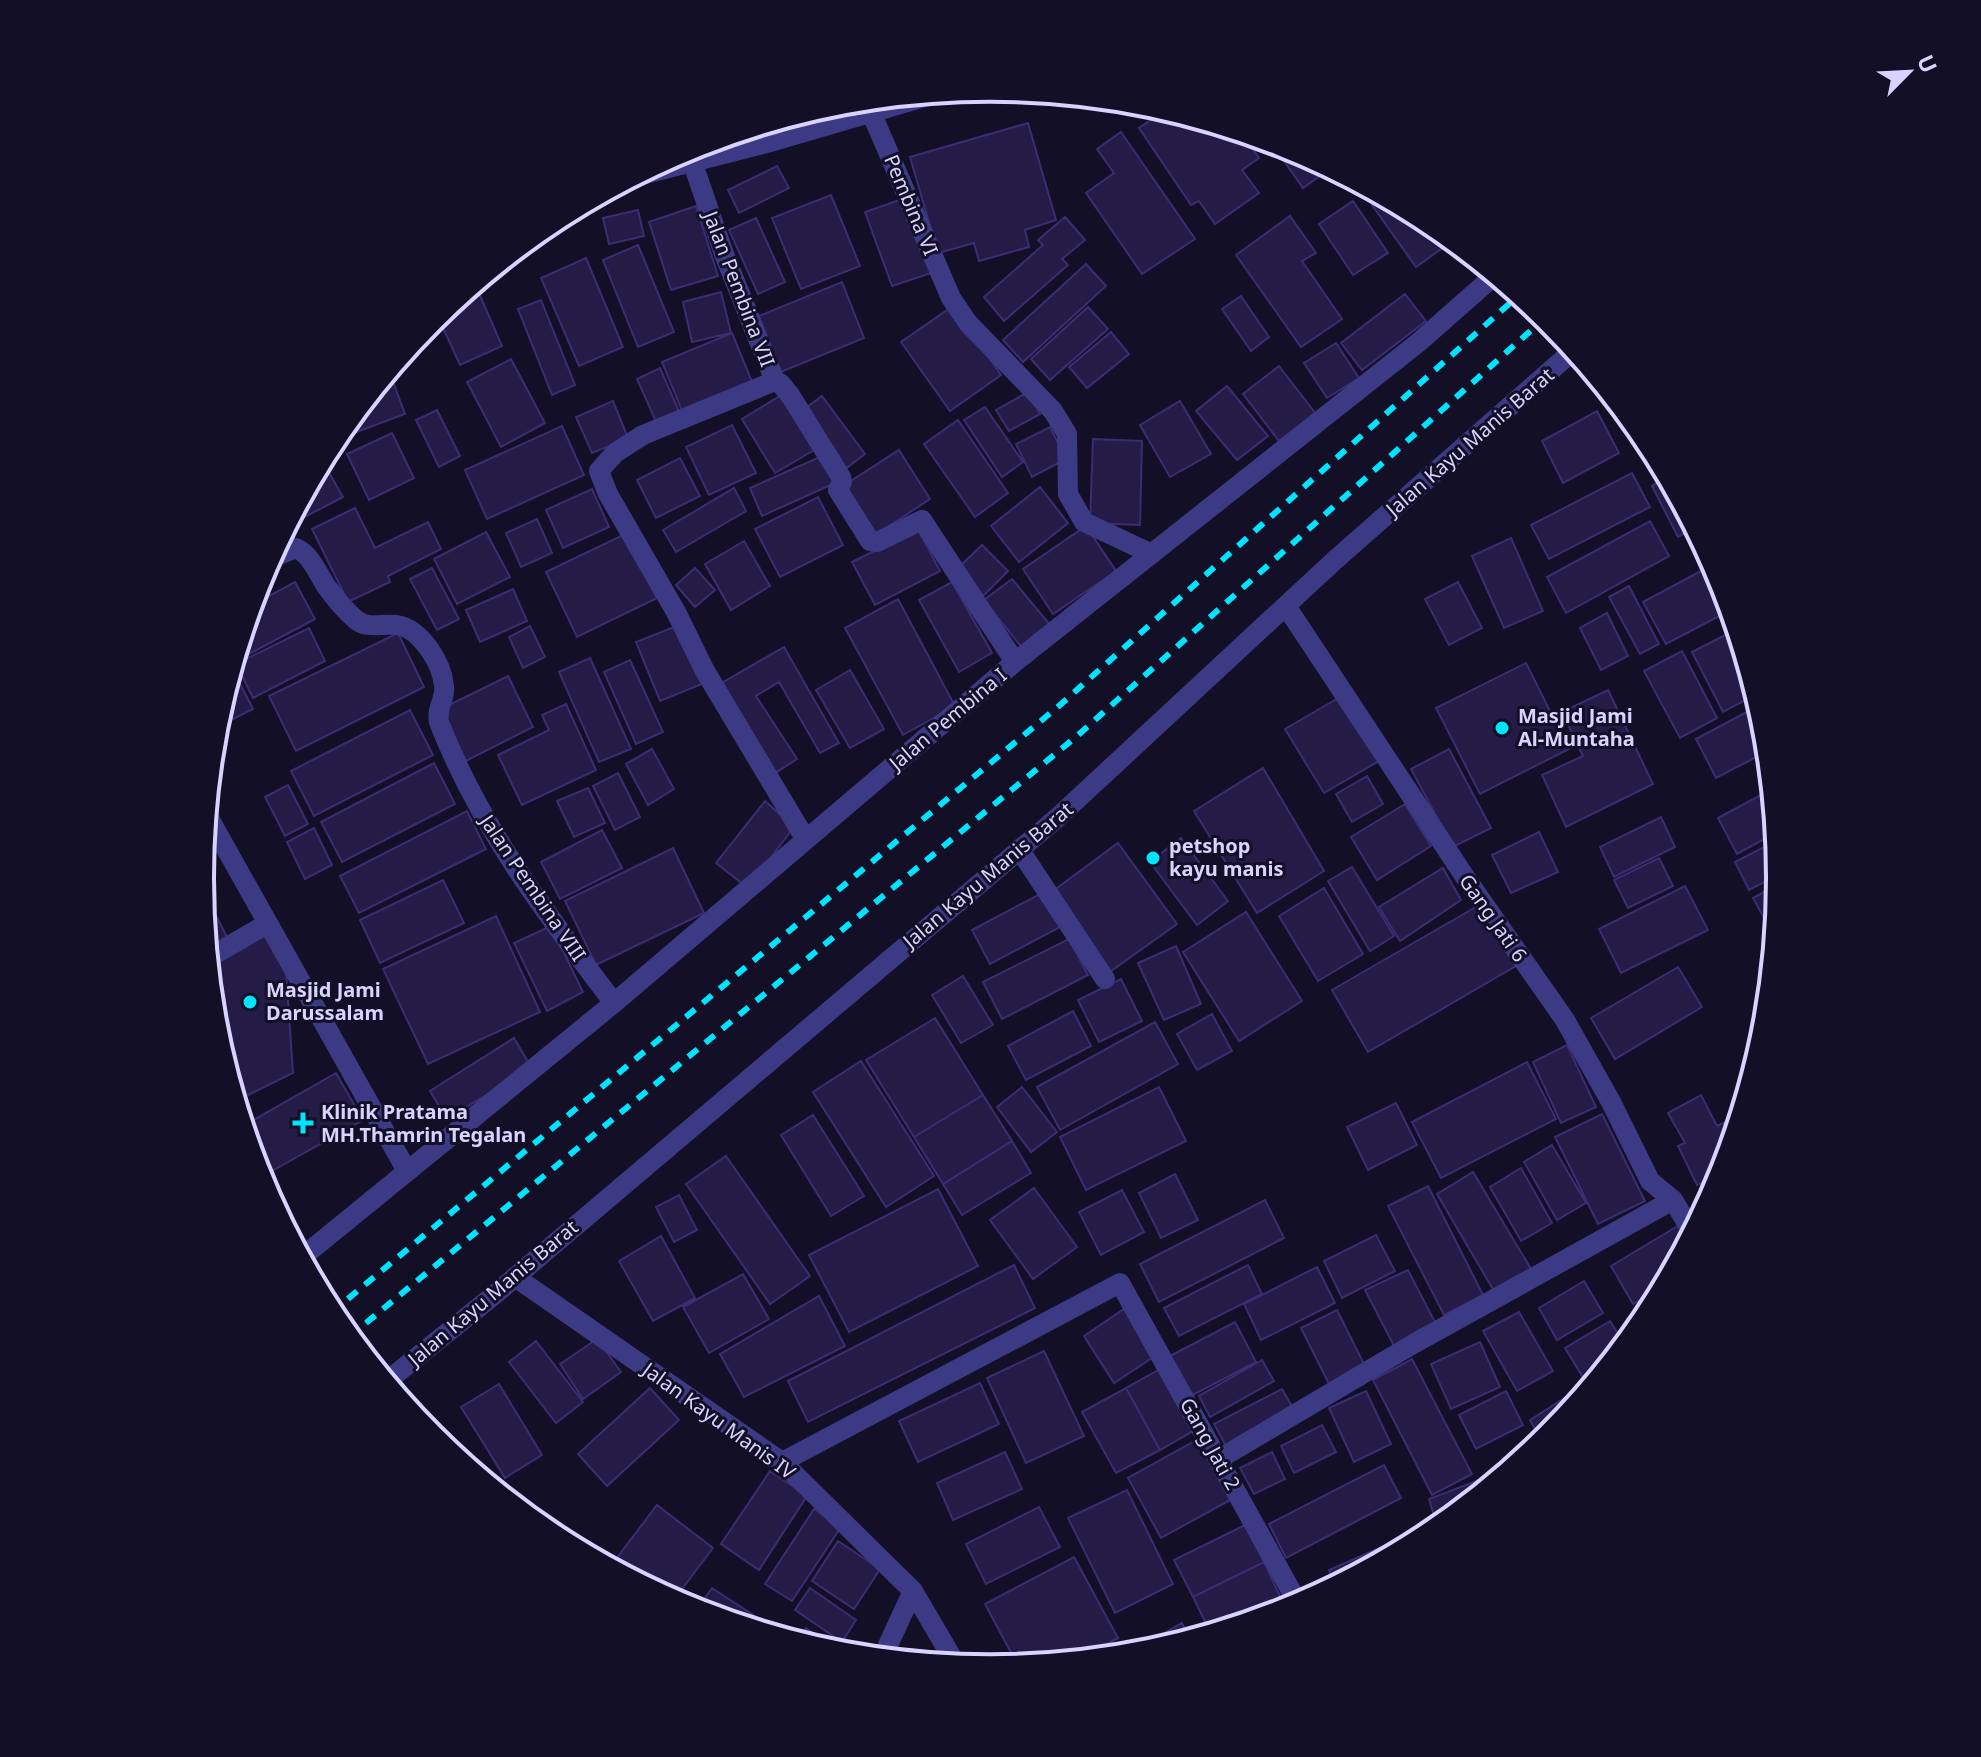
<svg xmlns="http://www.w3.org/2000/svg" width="1981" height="1757" viewBox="0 0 1981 1757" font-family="'Noto Sans',sans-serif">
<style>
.building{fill:#241b47;stroke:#3b2d73;stroke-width:2}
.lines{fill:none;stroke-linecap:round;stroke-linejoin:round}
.minor{stroke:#3d3a85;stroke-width:20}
.tertiary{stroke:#3d3a85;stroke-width:20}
.rail{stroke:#00e5ff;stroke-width:6;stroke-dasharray:12 10;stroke-linecap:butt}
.poi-dot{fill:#00e5ff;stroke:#130f26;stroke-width:3}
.labels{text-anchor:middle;stroke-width:6;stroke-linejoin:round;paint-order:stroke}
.street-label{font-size:20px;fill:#d9d4ff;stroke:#130f26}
.poi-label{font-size:20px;font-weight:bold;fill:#d9d4ff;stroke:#130f26;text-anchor:start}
.rim{fill:none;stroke:#d9d4ff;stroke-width:4}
</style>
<rect width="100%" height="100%" fill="#130f26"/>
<path class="building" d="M1166,109L1242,133L1259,158L1242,170L1259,193L1215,224L1199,201L1191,205L1139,128Z
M1028,123L1056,220L1025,230L1029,247L979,261L974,243L938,253L910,157Z
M1121,132L1195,239L1142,274L1086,193L1114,173L1097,149Z
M1270,141L1293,148L1331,168L1303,188Z
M777,166L789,188L739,213L728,190Z
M831,195L860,266L801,289L772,218Z
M1383,196L1423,218L1444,247L1416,267L1372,205Z
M905,198L931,273L892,286L865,212Z
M1353,201L1388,253L1353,275L1319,224Z
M696,206L718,276L671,290L649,222Z
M638,210L644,236L609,244L603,218Z
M1290,216L1316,253L1302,261L1342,319L1301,347L1236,255Z
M1065,217L1085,240L1062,259L1068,265L1004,321L984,297L1043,245L1038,240Z
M756,218L785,282L758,294L729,230Z
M1426,219L1430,221L1460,246L1450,253Z
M638,245L674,332L638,347L603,260Z
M586,258L623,347L579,366L541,278Z
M1086,264L1106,286L1023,362L1003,340Z
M842,282L864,338L776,374L754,318Z
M478,291L502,346L460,365L437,315L452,303Z
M721,292L731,333L692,342L683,302Z
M1405,294L1426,321L1362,370L1341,343Z
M1241,296L1269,337L1251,351L1222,309Z
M541,300L575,385L552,395L518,309Z
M953,306L1001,375L950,411L901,342Z
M1088,307L1108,329L1050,380L1031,359Z
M1111,332L1129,354L1087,388L1069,367Z
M732,333L755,389L685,418L662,362Z
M1336,343L1359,378L1327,398L1304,363Z
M511,359L545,423L501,447L467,382Z
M1279,366L1316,414L1279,441L1243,394Z
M660,368L681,416L658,426L637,379Z
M389,371L405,414L346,436L343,427Z
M1227,386L1268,436L1237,460L1196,411Z
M1028,392L1040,414L1009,431L996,410Z
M783,394L816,449L775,473L742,419Z
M1611,395L1648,440L1638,445Z
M822,396L865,454L844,470L802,411Z
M613,401L628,438L592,453L576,417Z
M1180,401L1211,454L1170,477L1140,425Z
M985,407L1023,462L1002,477L964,420Z
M437,410L460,456L439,467L416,420Z
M1597,411L1619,453L1563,483L1542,441Z
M958,420L1008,493L975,517L924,444Z
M732,425L756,473L709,495L686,447Z
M562,426L584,475L487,519L465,470Z
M1050,427L1066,459L1032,477L1016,444Z
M392,433L414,478L369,500L347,454Z
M1093,439L1142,441L1140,525L1090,523Z
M899,450L930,499L874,536L843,486Z
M822,456L835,483L762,516L750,488Z
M680,458L700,496L656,518L637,480Z
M322,460L343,497L303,518L297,507Z
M1632,473L1650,507L1549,559L1531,525Z
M1668,477L1695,528L1678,537L1652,486Z
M1040,487L1068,523L1019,562L991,526Z
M734,488L746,511L676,552L663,530Z
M592,489L609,527L563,548L546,510Z
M818,497L843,545L780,577L755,529Z
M355,508L375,548L428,522L441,549L388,576L390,582L348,602L312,529Z
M537,519L552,553L521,567L506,533Z
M1650,521L1669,556L1566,613L1547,577Z
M1086,526L1116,571L1053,614L1023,569Z
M918,529L940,571L875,605L852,562Z
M486,532L510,577L457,604L434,559Z
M625,534L657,598L577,637L546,572Z
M1511,538L1543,611L1504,628L1472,556Z
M744,541L770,586L731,610L705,564Z
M982,545L1008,571L983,596L957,569Z
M1714,564L1731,610L1666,644L1643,602Z
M432,568L459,619L437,630L410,579Z
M695,568L715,590L695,607L676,585Z
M1012,579L1051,626L1023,649L984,600Z
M295,582L315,619L234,662L253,599L256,603Z
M952,582L992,653L959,672L919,600Z
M1458,582L1482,628L1449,645L1425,599Z
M1629,586L1659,644L1640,654L1609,597Z
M513,589L527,621L480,642L466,610Z
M898,599L955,706L903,735L845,628Z
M1607,613L1628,656L1601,670L1580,628Z
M679,625L702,684L660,701L636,642Z
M530,626L545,657L523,668L509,637Z
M309,628L325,661L253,698L236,664Z
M1737,629L1757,694L1723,712L1692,652Z
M398,633L424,687L296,751L269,696Z
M784,647L839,743L820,753L779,682L756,696L797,759L775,773L718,685Z
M1682,651L1717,718L1680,738L1644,671Z
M590,658L631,749L599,762L559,672Z
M630,660L663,732L636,744L604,672Z
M1526,663L1569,749L1480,794L1436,708Z
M232,668L253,709L217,727L215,724Z
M850,670L884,729L850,748L816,690Z
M508,676L533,727L466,761L441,709Z
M1608,690L1653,784L1566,827L1542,775L1583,756L1562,712Z
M1340,697L1379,761L1324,793L1285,729Z
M566,704L596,770L522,805L498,755L549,730L542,715Z
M1760,705L1766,725L1768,751L1716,778L1696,739Z
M410,710L433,755L314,816L291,771Z
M652,749L674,789L648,805L626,764Z
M1449,749L1491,828L1453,847L1411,769Z
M434,763L455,804L342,862L321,822Z
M1263,768L1324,871L1257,913L1194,811Z
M618,773L640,817L615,830L593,786Z
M1367,776L1383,804L1352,822L1336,794Z
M288,785L308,824L285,836L265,797Z
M588,788L605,823L574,837L557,801Z
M1772,789L1776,833L1737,854L1718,818Z
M765,801L794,827L748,888L716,863Z
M1405,804L1431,846L1377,880L1351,837Z
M467,811L486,849L359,913L340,876Z
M1661,817L1675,847L1614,877L1600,847Z
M314,828L332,865L305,879L287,842Z
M602,830L622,868L560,899L541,862Z
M1539,832L1558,872L1511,893L1492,855Z
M1181,838L1228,901L1197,925L1150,862Z
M1118,843L1177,924L1111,971L1053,891Z
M1766,846L1780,874L1749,890L1735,862Z
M673,848L704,913L596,965L565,901Z
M1659,858L1673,886L1628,908L1614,880Z
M1352,867L1394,936L1370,951L1328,881Z
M1443,868L1461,900L1400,941L1379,907Z
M443,880L464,923L380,963L360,920Z
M1779,884L1776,930L1772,933L1753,898Z
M201,886L229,941L207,952Z
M1685,886L1708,930L1621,973L1599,929Z
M1324,888L1363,954L1318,981L1279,916Z
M1042,893L1060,927L990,964L972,930Z
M1481,904L1516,966L1368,1052L1332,990Z
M1246,912L1302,1001L1239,1041L1183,952Z
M496,916L540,1012L428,1064L383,969Z
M551,926L583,992L547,1011L514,943Z
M265,934L286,971L293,1073L236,1101L215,1032L209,966Z
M1069,939L1088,975L1002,1019L983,982Z
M1176,946L1201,1004L1164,1020L1138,963Z
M1678,967L1702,1007L1615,1059L1591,1018Z
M963,976L993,1025L961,1043L932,995Z
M1121,979L1142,1021L1099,1042L1078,1000Z
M1073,1011L1091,1046L1026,1080L1008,1046Z
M1212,1014L1232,1051L1197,1070L1177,1034Z
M935,1018L983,1095L914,1137L866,1060Z
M1155,1022L1178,1064L1060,1130L1037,1087Z
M514,1038L531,1067L447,1119L430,1091Z
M1567,1045L1596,1107L1561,1123L1533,1062Z
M861,1061L934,1176L886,1207L813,1092Z
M1527,1062L1556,1119L1441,1178L1412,1122Z
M336,1073L363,1120L263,1176L254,1160L243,1126Z
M1022,1087L1057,1132L1031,1152L997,1107Z
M1159,1087L1186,1141L1086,1190L1060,1137Z
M983,1095L1012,1141L943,1184L914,1137Z
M1701,1095L1717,1126L1741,1115L1724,1172L1697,1185L1678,1146L1685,1143L1668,1113Z
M1396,1103L1417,1145L1368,1170L1347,1127Z
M1602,1114L1645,1201L1598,1224L1555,1137Z
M813,1115L864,1196L831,1216L781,1135Z
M1012,1141L1031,1173L962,1215L943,1184Z
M1552,1145L1586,1203L1557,1220L1524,1162Z
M726,1156L810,1276L770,1304L686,1184Z
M1521,1168L1552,1223L1521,1241L1490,1187Z
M1473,1172L1531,1269L1494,1291L1437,1194Z
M1175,1174L1198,1220L1161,1238L1139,1193Z
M1428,1186L1483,1295L1444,1315L1388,1206Z
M1034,1188L1077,1247L1033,1279L990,1220Z
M938,1189L978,1266L849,1332L809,1255Z
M1122,1190L1144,1232L1101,1255L1079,1212Z
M679,1195L697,1230L674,1242L656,1207Z
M1265,1200L1284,1238L1159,1302L1140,1264Z
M1681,1224L1690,1238L1665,1286L1633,1304L1611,1266Z
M1376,1235L1395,1271L1342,1298L1324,1261Z
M661,1236L695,1298L653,1321L619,1261Z
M1014,1265L1035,1308L808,1422L788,1381Z
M1248,1265L1262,1294L1179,1336L1164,1308Z
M1317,1267L1335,1303L1261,1340L1244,1304Z
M1408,1270L1437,1326L1395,1348L1365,1290Z
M743,1274L769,1319L709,1353L683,1307Z
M1584,1281L1603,1313L1557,1340L1539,1308Z
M819,1296L845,1346L744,1397L720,1354Z
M1124,1309L1155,1356L1114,1383L1084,1336Z
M1337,1310L1367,1370L1331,1388L1301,1328Z
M1519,1312L1553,1371L1517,1391L1483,1331Z
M1610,1321L1625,1345L1613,1360L1584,1379L1565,1348Z
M1235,1322L1256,1362L1191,1396L1170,1356Z
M597,1339L621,1372L583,1399L560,1364Z
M536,1341L583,1402L556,1423L509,1362Z
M1480,1342L1500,1387L1451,1409L1431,1364Z
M1044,1351L1084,1436L1026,1463L987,1378Z
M1412,1359L1472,1474L1432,1495L1373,1380Z
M1262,1360L1274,1381L1210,1417L1199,1396Z
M1160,1369L1193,1431L1160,1450L1126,1388Z
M980,1383L999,1424L918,1462L899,1421Z
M499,1384L542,1455L505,1478L461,1407Z
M650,1388L679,1420L607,1486L578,1454Z
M1126,1388L1160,1450L1116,1473L1082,1412Z
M1282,1389L1294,1410L1226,1446L1214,1424Z
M1366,1391L1391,1444L1354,1462L1329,1408Z
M1506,1391L1523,1425L1476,1449L1459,1415Z
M1571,1394L1577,1404L1543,1443L1530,1420Z
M1322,1425L1336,1452L1294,1473L1281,1446Z
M1198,1439L1232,1499L1161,1538L1128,1478Z
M1005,1452L1022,1489L953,1520L937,1483Z
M1272,1452L1285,1479L1254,1494L1240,1468Z
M1384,1465L1401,1498L1286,1558L1269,1524Z
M1513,1467L1438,1529L1429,1499Z
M770,1471L807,1496L759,1570L721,1544Z
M497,1485L532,1510L566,1544L551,1536L494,1489Z
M1127,1490L1173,1584L1115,1613L1068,1518Z
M657,1505L713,1548L673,1601L610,1567Z
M1039,1507L1060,1547L986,1584L966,1544Z
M814,1509L841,1527L792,1601L765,1584Z
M1245,1525L1264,1562L1193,1597L1174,1560Z
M1402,1538L1406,1548L1336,1586L1329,1570Z
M838,1541L880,1569L854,1609L812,1581Z
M1074,1557L1118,1638L1075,1661L1018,1666L985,1604Z
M1264,1562L1287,1611L1211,1634L1193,1597Z
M712,1588L767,1624L762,1631L696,1611Z
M810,1588L856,1620L842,1642L795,1610Z
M1182,1623L1190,1640L1159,1649L1154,1639Z
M806,1628L845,1655L797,1642Z"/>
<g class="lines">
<path class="minor" d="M871,112L951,298L968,323L1053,411L1067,434L1068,494L1084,522L1152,554
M692,161L724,254L775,381L780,383L790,395L841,477L842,482L838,490L870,541L877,542L922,520L1015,662
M637,176L774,141L935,94
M775,381L643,435L615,453L599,471L608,494L676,612L705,671L806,840
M269,559L296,548C311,555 317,572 326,586C334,597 345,610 355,619C368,630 381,623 397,625C421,629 442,663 444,686C446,700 436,706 439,722C479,826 547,915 614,1003
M1286,606L1467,880L1565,1020L1611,1102L1650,1181L1673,1200L1693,1233
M1019,849L1105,979
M208,958L267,924
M301,1258L614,1003L1015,662L1419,342L1495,275
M515,1277L782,1462L913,1591L957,1666
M1219,1459L1415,1343L1673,1200
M782,1462L1120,1283L1299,1605
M882,1658L913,1591"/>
<path class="tertiary" d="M206,813L407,1171
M386,1382L494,1295L1057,818L1335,560L1574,350"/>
<path class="rail" d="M331,1313L1060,705L1519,295
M349,1337L1077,736L1546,317"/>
</g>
<g class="poi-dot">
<circle cx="1502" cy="728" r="8"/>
<circle cx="1153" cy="858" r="8"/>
<circle cx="250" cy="1002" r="8"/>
<path d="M299 1111h8v8h8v8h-8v8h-8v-8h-8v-8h8z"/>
</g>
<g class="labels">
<g class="street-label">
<text transform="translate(911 205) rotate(67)" y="7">Pembina VI</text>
<text transform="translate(739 289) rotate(69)" y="7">Jalan Pembina VII</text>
<text transform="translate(1470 442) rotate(-41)" y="7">Jalan Kayu Manis Barat</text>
<text transform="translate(948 719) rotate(-40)" y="7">Jalan Pembina I</text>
<text transform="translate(988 875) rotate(-40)" y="7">Jalan Kayu Manis Barat</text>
<text transform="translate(533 888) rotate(56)" y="7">Jalan Pembina VIII</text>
<text transform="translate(1493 918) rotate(55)" y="7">Gang Jati 6</text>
<text transform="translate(493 1293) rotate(-40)" y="7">Jalan Kayu Manis Barat</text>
<text transform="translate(719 1421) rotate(36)" y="7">Jalan Kayu Manis IV</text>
<text transform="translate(1210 1444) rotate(61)" y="7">Gang Jati 2</text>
</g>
<g class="poi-label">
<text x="1518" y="723">Masjid Jami<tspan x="1518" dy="23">Al-Muntaha</tspan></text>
<text x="1169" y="853">petshop<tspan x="1169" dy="23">kayu manis</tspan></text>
<text x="266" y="997">Masjid Jami<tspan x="266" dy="23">Darussalam</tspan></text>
<text x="321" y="1119">Klinik Pratama<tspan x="321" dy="23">MH.Thamrin Tegalan</tspan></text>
</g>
</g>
<path d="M0 0H1981V1757H0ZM214 878a776 776 0 1 1 1552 0a776 776 0 1 1-1552 0Z" fill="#130f26" fill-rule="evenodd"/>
<path class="rim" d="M214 878a776 776 0 1 1 1552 0a776 776 0 1 1-1552 0Z"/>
<g transform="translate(1909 72) rotate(66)" stroke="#130f26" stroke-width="6" paint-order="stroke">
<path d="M0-6L14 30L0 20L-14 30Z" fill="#d9d4ff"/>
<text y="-12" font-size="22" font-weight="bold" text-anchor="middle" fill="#d9d4ff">U</text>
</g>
</svg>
